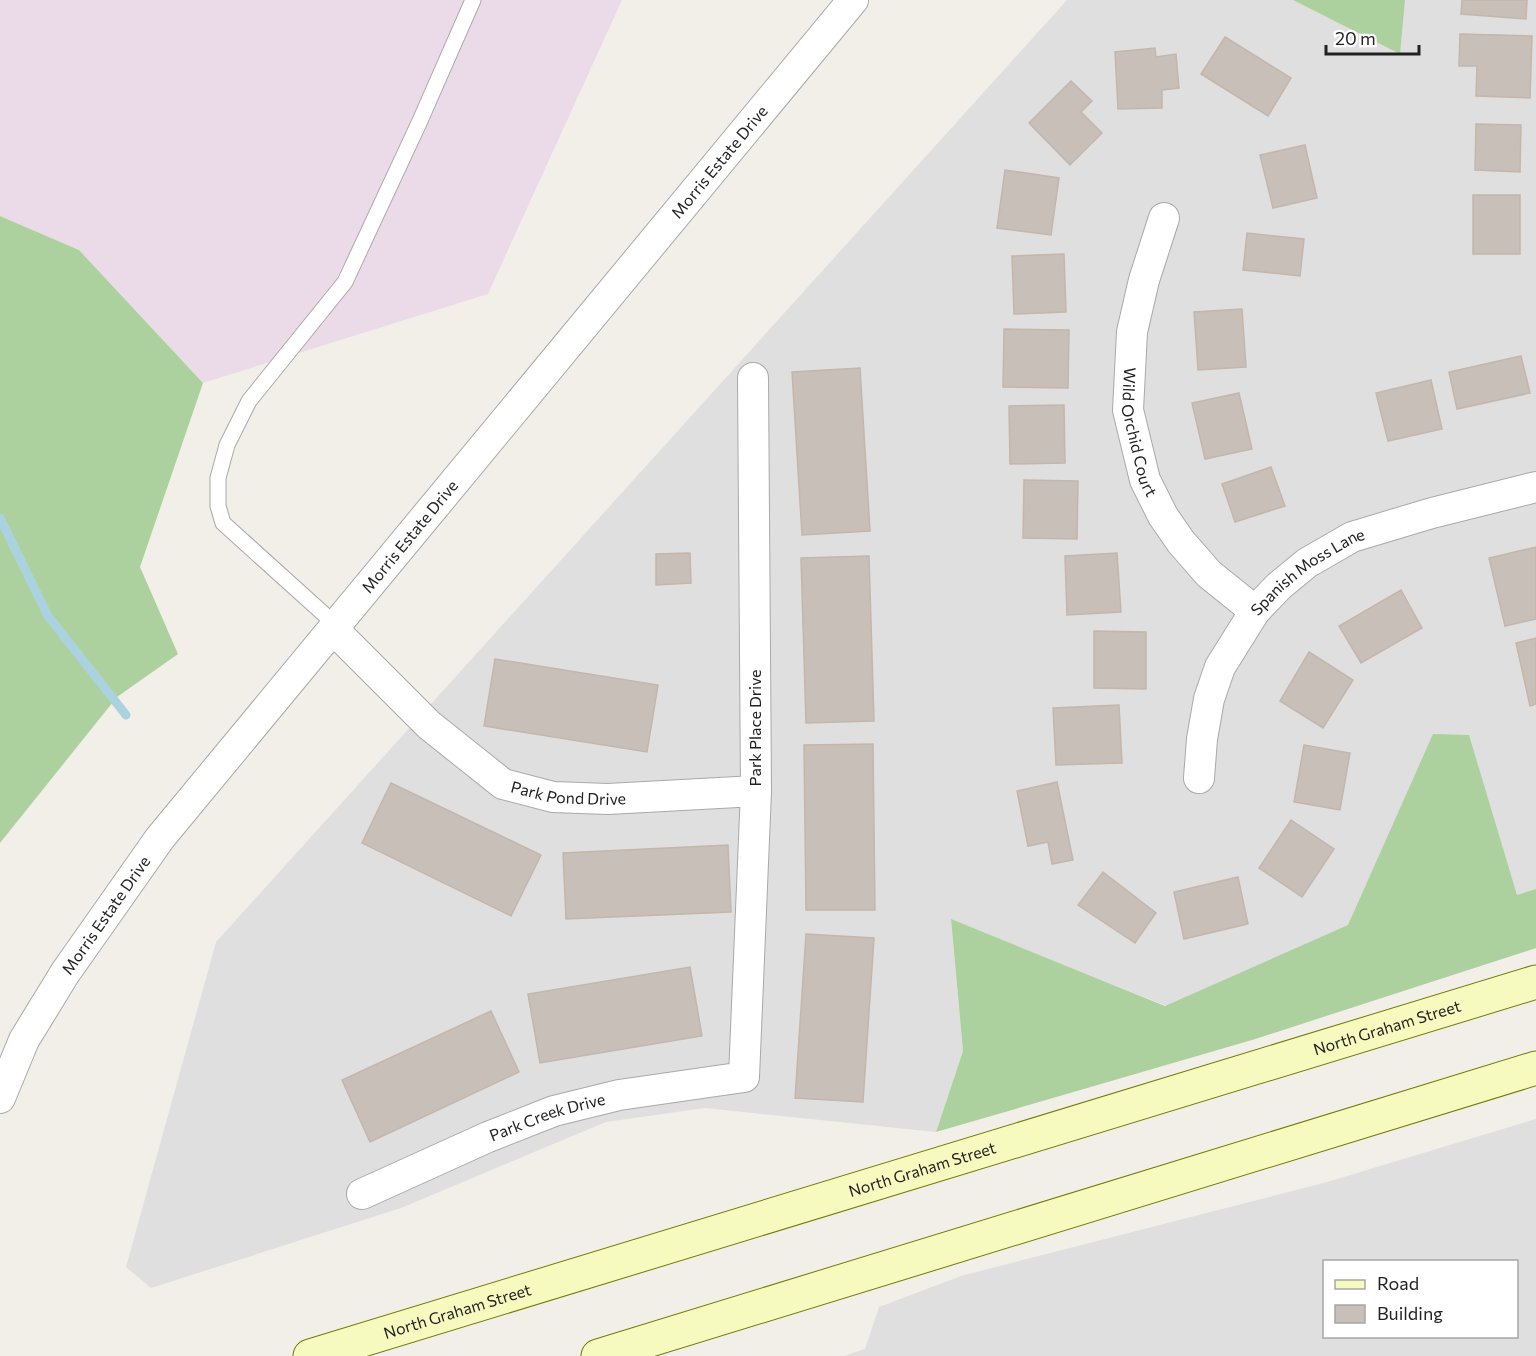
<svg xmlns="http://www.w3.org/2000/svg" width="1536" height="1356" viewBox="0 0 1536 1356" font-family="Commissioner,sans-serif">
<style>
.residential{fill:#e0dfdf;fill-rule:evenodd}
.industrial{fill:#ebdbe8}
.forest{fill:#add19e}
.lines{fill:none;stroke-linecap:round;stroke-linejoin:round}
.stream{stroke:#aad3df;stroke-width:9}
.building{fill:#c7bfb8;stroke:#c4b6ab;stroke-width:1.5}
.service-casing{stroke:#a9a9a9;stroke-width:17}
.minor-casing{stroke:#a9a9a9;stroke-width:32}
.secondary-casing{stroke:#707d05;stroke-width:35}
.service{stroke:#fff;stroke-width:15}
.minor{stroke:#fff;stroke-width:30}
.secondary{stroke:#f7fabf;stroke-width:33}
.labels{text-anchor:middle;stroke-width:4.5;stroke-linejoin:round;paint-order:stroke}
.street-label{font-size:16px;fill:#222;stroke:#fff}
</style>
<rect width="100%" height="100%" fill="#f2efe9"/>
<path class="residential" d="M1067,0H1536V948L1252,1040L951,920L963,1051L936,1132L705,1108L606,1122L401,1208L151,1288L126,1267L216,942Z
M1536,1119V1356H844L865,1349L879,1307L961,1276L1327,1182ZM1324,1262H1516V1336H1324Z"/>
<path class="industrial" d="M0,0H622L488,294L203,383L79,250L0,216Z"/>
<path class="forest" d="M1293,0H1405L1400,54Z
M0,216L79,250L203,383L140,567L178,654L117,697L0,843Z
M1433,734L1469,735L1517,895L1536,889V948L1252,1040L936,1132L963,1051L951,919L1165,1006L1348,925Z"/>
<g class="lines">
<path class="stream" d="M0,518L48,616L126,715"/>
</g>
<path class="building" d="M1462,0H1527L1526,19L1461,14Z
M1460,34L1532,36L1530,98L1476,96L1477,66H1459Z
M1225,37L1291,78L1268,116L1201,74Z
M1155,48L1156,57L1176,54L1179,88L1162,90V108L1118,109L1115,52Z
M1071,81L1092,101L1081,112L1102,133L1070,165L1029,123Z
M1476,124L1521,125L1520,172L1475,170Z
M1305,145L1317,198L1273,208L1260,155Z
M1005,170L1059,178L1051,235L997,228Z
M1473,195H1520V254H1473Z
M1247,233L1304,239L1300,276L1243,270Z
M1064,254L1066,312L1014,314L1012,256Z
M1242,309L1246,367L1198,370L1194,312Z
M1004,329L1069,330L1068,388L1003,387Z
M1521,356L1530,393L1457,409L1449,372Z
M860,368L870,531L802,535L792,372Z
M1431,380L1442,429L1388,441L1376,393Z
M1239,393L1252,449L1205,459L1192,403Z
M1064,405L1065,463L1010,464L1009,406Z
M1271,467L1285,506L1235,522L1222,484Z
M1024,480L1078,481L1077,539L1023,538Z
M1536,547V619L1505,626L1489,558Z
M690,553L691,583L656,585V554Z
M1117,553L1121,612L1067,615L1065,556Z
M869,556L874,721L806,723L801,558Z
M1401,590L1422,628L1361,663L1339,626Z
M1094,631L1146,632V689L1094,688Z
M1536,638V704L1530,706L1516,643Z
M1309,652L1353,680L1323,728L1280,701Z
M495,659L658,685L647,752L484,726Z
M1119,705L1122,763L1056,765L1053,708Z
M873,744L875,910H806L804,745Z
M1304,745L1350,753L1340,810L1294,802Z
M1057,782L1073,860L1052,864L1048,842L1028,846L1017,791Z
M391,783L541,855L511,916L362,843Z
M1291,820L1334,849L1302,897L1259,868Z
M728,845L731,912L566,919L563,853Z
M1103,872L1156,913L1135,943L1078,905Z
M1238,877L1248,924L1184,939L1174,892Z
M806,934L874,938L863,1102L795,1098Z
M690,967L702,1036L540,1063L528,994Z
M491,1011L519,1072L370,1142L342,1080Z"/>
<g class="lines">
<defs>
<path id="service" d="M336,625L223,523L218,506V478L227,445L249,401L345,282L419,123L473,0"/>
<g id="minor">
<path id="s1" d="M1164,218L1144,280L1132,332L1128,410L1145,480L1163,516L1181,542L1209,574L1255,611"/>
<path id="s2" d="M333,629L429,725L503,784L553,797L608,799L756,791"/>
<path id="s3" d="M1199,778L1202,739L1209,699L1220,667L1255,611L1279,586L1307,563L1352,537L1432,513L1536,487"/>
<path id="s4" d="M0,1098L24,1040L65,973L160,838L853,0"/>
<path id="s5" d="M362,1194L488,1137L554,1111L619,1095L744,1077L756,791L753,378"/>
</g>
<g id="secondary">
<path id="s6" d="M310,1356L1536,982"/>
<path d="M598,1356L1536,1068"/>
</g>
</defs>
<use href="#service" class="service-casing"/>
<use href="#minor" class="minor-casing"/>
<use href="#secondary" class="secondary-casing"/>
<use href="#service" class="service"/>
<use href="#minor" class="minor"/>
<use href="#secondary" class="secondary"/>
</g>
<g class="labels">
<g class="street-label">
<text dy="6" stroke="none"><textPath href="#s4" startOffset="1184">Morris Estate Drive</textPath></text>
<text dy="6" stroke="none"><textPath href="#s1" startOffset="220">Wild Orchid Court</textPath></text>
<text dy="6" stroke="none"><textPath href="#s4" startOffset="698">Morris Estate Drive</textPath></text>
<text dy="6" stroke="none"><textPath href="#s3" startOffset="246">Spanish Moss Lane</textPath></text>
<text transform="translate(755 728) rotate(-90)" y="6">Park Place Drive</text>
<text dy="6" stroke="none"><textPath href="#s2" startOffset="297">Park Pond Drive</textPath></text>
<text dy="6" stroke="none"><textPath href="#s4" startOffset="212">Morris Estate Drive</textPath></text>
<text dy="6" stroke="none"><textPath href="#s6" startOffset="1126">North Graham Street</textPath></text>
<text dy="6" stroke="none"><textPath href="#s5" startOffset="201">Park Creek Drive</textPath></text>
<text dy="6" stroke="none"><textPath href="#s6" startOffset="640">North Graham Street</textPath></text>
<text dy="6" stroke="none"><textPath href="#s6" startOffset="154">North Graham Street</textPath></text>
</g>
</g>
<rect x="1323" y="1260" width="195" height="78" fill="#ffffff" stroke="#a7a7a7" stroke-width="1.5"/>
<rect x="1335" y="1280" width="30" height="9" fill="#f7fabf" stroke="#a7a7a7" stroke-width="1.5"/>
<text x="1377" y="1290" font-size="18" fill="#222222">Road</text>
<rect x="1335" y="1305" width="30" height="18" fill="#c7bfb8" stroke="#a7a7a7" stroke-width="1.5"/>
<text x="1377" y="1320" font-size="18" fill="#222222">Building</text>
<path d="M1326 45v9h93v-9" fill="none" stroke="#222222" stroke-width="3"/>
<text x="1335" y="45" font-size="18" fill="#222222" stroke="#ffffff" stroke-width="4.5" paint-order="stroke">20 m</text>
</svg>
